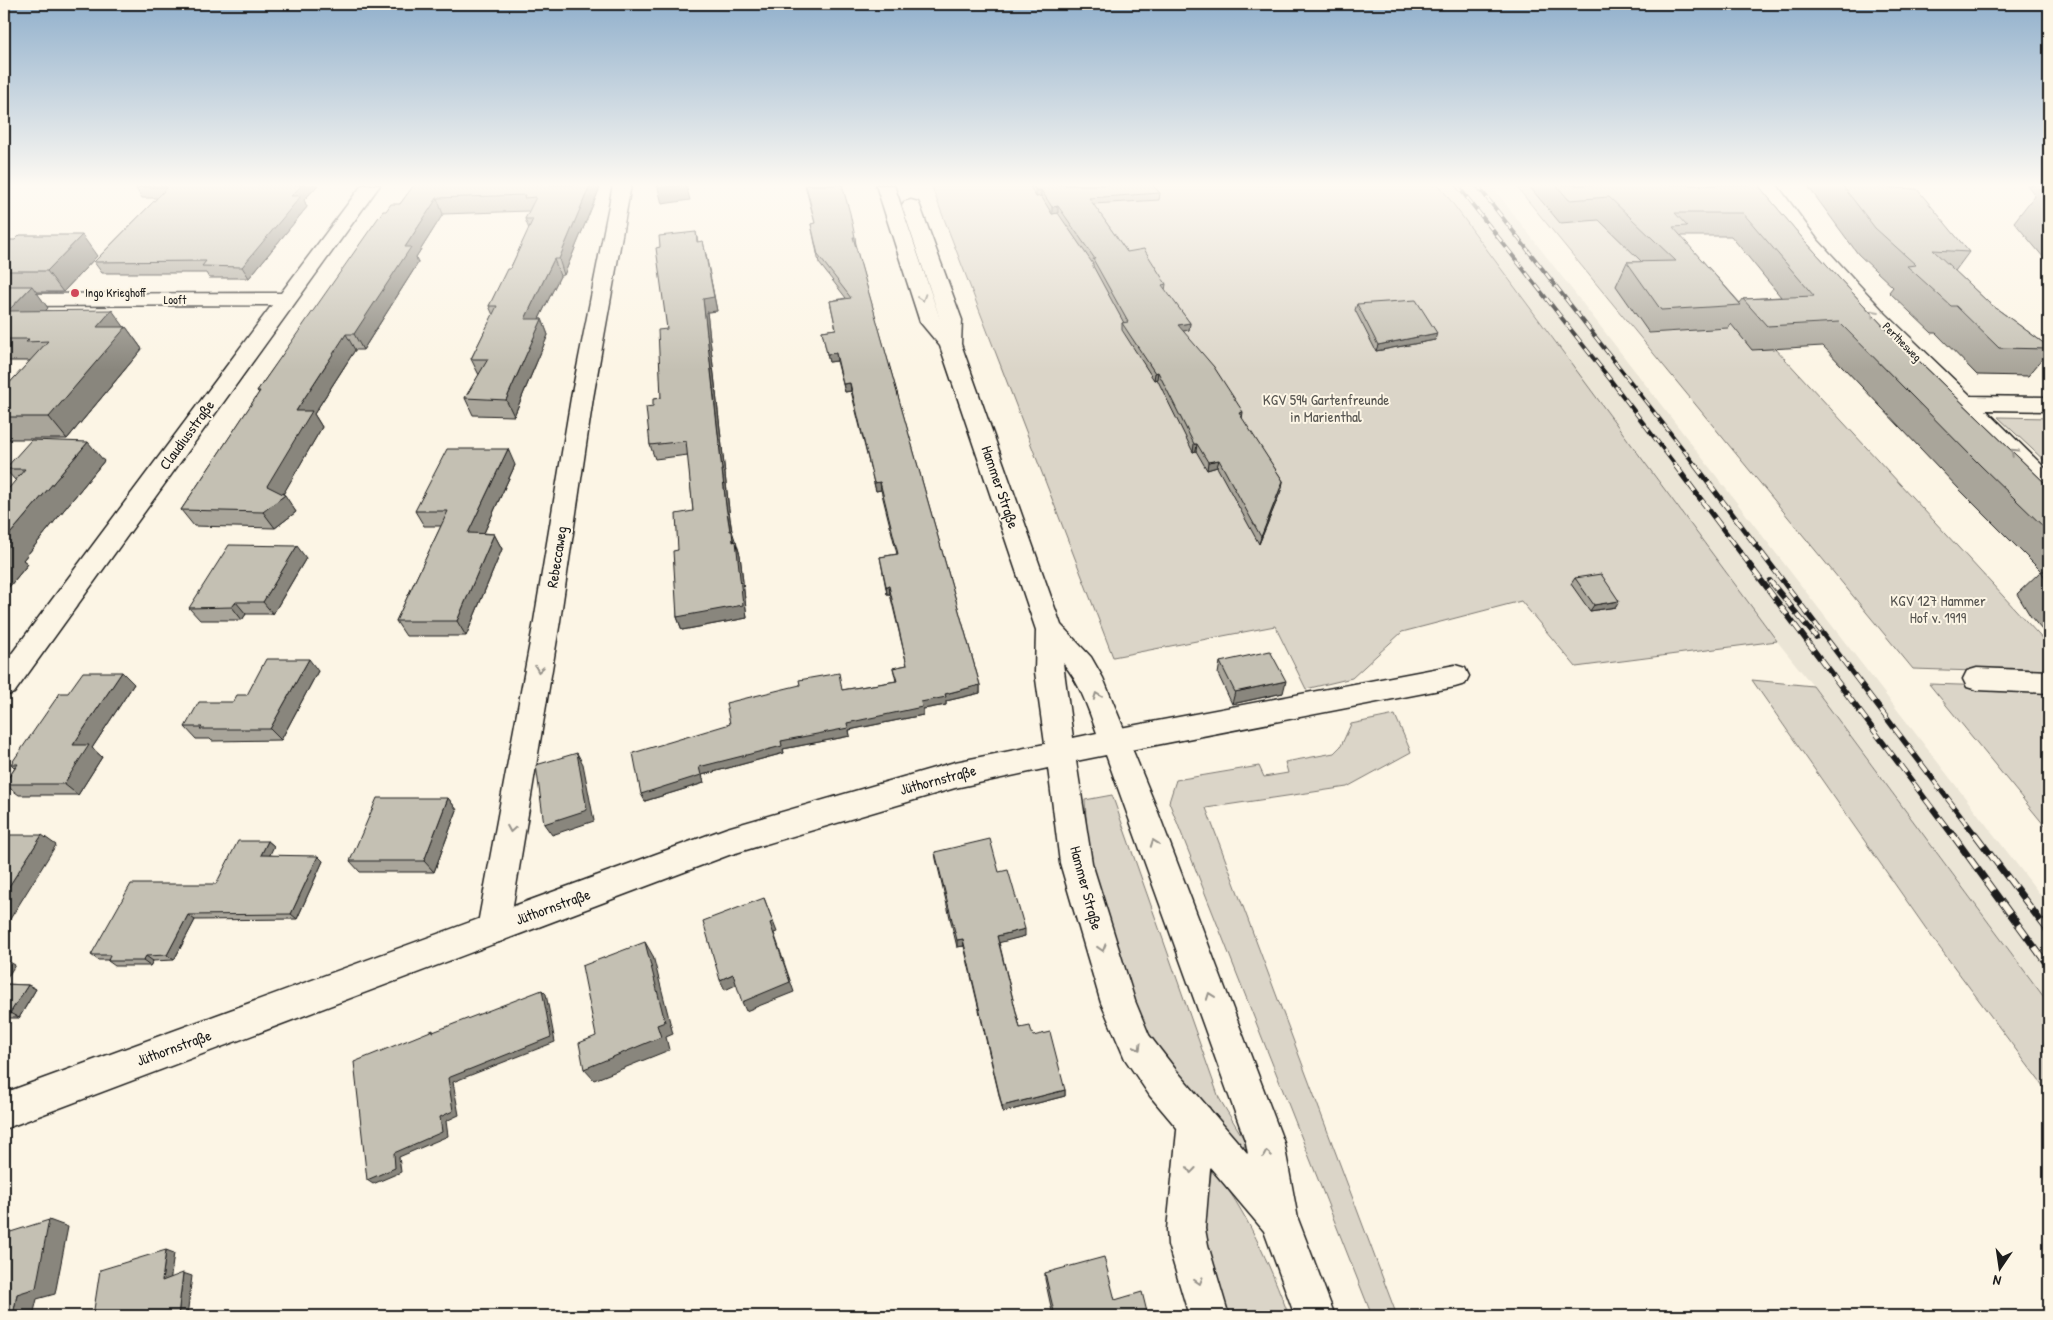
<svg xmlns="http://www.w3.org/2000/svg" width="2053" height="1320" viewBox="0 0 2053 1320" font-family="'Patrick Hand',sans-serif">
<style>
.built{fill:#ebe5d6}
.green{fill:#dbd5c8;stroke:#7c7872}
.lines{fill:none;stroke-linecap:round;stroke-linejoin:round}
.street-casing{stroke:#1c1c1c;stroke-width:3}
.secondary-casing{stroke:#1c1c1c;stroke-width:3}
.street{fill:#fcf5e5;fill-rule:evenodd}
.secondary{fill:#fcf5e5;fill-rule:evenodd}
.rail-far2-casing{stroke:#1c1c1c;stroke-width:4}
.rail-far1-casing{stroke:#1c1c1c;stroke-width:5.5}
.rail-casing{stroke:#1c1c1c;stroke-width:7}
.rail-far2{stroke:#fcf5e5;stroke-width:2.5;stroke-dasharray:8;stroke-linecap:butt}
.rail-far1{stroke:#fcf5e5;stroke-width:4;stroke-dasharray:11;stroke-linecap:butt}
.rail{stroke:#fcf5e5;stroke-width:5;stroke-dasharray:14;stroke-linecap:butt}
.wall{fill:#a9a59a;stroke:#1c1c1c;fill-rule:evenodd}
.shaded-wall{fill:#89867d;stroke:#1c1c1c}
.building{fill:#c4c0b3;stroke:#1c1c1c}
.oneway{stroke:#97938b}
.poi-dot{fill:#d1495b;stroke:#fcf5e5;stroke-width:2}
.labels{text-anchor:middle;stroke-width:4;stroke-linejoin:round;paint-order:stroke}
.far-poi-label{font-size:12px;fill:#1c1c1c;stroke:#fcf5e5;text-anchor:start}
.far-street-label{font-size:12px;fill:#1c1c1c;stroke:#fcf5e5}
.park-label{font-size:15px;fill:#555450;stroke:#fcf5e5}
.street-label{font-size:15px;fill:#1c1c1c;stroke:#fcf5e5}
</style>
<rect width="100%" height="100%" fill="#fcf5e5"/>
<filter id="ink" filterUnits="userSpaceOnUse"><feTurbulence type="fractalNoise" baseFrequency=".02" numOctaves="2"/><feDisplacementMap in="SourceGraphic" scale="10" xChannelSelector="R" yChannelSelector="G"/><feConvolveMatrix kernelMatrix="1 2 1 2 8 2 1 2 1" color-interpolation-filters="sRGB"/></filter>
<g filter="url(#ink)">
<path class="built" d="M1439,185H1491L2049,906V1004L1813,686L1777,641Z"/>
<path class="green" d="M931,185H1439L1777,641L1576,667L1521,601L1402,632L1352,678L1306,689L1275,626L1113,657Z
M1515,185H1625L2049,646V664L2037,673L1913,669Z
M1998,417L2049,418V465Z
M1752,680L1813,686L2049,1004V1094L1934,940Z
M1929,684L2049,688V831Z
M1395,715L1411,752L1347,787L1206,808L1397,1316H1372L1169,802L1176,780L1259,766L1264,777L1288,773L1285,762L1334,753L1341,746L1351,724Z
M1112,795L1219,1098L1245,1141V1146L1242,1148L1168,1067L1137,1018L1088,854L1085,800Z
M1212,1167C1247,1212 1269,1263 1289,1316H1227C1219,1290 1208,1261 1206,1233C1205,1211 1209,1189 1212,1167Z"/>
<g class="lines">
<defs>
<path id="street" d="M362,185H380L14,693L4,696V664L272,305L4,306V294L281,293Z
M613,185H631L593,398L560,621L509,929L505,940L493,944L481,940L477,929L534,621L571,398Z
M1759,185H1777L1816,238L1886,314L1971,396L2049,397V411L1986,410L2049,472V494L2041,492L1872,322L1802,246Z
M1455,665L1465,668L1469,676L1465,684L1455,687L1115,753L1105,749L1100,741L1105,733L1115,729Z
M1977,668L2049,671V693L1977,690L1967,687L1963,679L1967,671Z
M1196,1103L1209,1108L1214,1121L1205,1229L1208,1245L1229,1316H1189L1168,1245L1167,1229L1178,1121L1183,1108Z"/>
<path id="secondary" d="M876,185H894L941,322L902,206L904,202L911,200L918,202L920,206L962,320L961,344L1061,625L1091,657L1103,678L1156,807L1284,1143L1298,1219L1335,1316H1295L1264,1231L1150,1096L1125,1059L1101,1003L1060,863L1048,768L955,788L729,855L4,1129V1093L727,828L955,762L1045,744L1035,672L1036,630L940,346L920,322ZM1063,663C1080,683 1088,708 1097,733L1073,738ZM1106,755L1246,1143L1248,1154L1176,1070L1149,1035L1135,1001L1092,863L1076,761Z"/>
</defs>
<use href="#street" class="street-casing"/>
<use href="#secondary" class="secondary-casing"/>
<use href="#street" class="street"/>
<use href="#secondary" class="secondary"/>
<defs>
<path id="rail-far2" d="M1457,185L1609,378L1676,466
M1477,185L1696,466"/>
<path id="rail-far1" d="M1675,465L1953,836
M1695,465L1976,836
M1770,581L1816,637"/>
<path id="rail" d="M1952,834L2049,967
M1975,834L1993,858
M1990,854L2049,932"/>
</defs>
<use href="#rail-far2" class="rail-far2-casing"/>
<use href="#rail-far1" class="rail-far1-casing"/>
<use href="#rail" class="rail-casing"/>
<use href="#rail-far2" class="rail-far2"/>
<use href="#rail-far1" class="rail-far1"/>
<use href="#rail" class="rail"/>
</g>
<path class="wall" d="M318,185L304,200L307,207L249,278H209L206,273H102L94,262L157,198H142L135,187Z
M414,185H601L564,275L560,276L539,319H542L548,335L514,416L473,415L465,398L479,375L471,359L493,315L489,306L510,269L529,229L525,219L529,212L528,211L443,214L416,257L418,263L363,350H355L314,414L322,427L283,494L296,512L275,528L194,526L181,510L259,393L257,391L386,211L400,204Z
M805,185H842L856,245H855L980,685V693L946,701V705L923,709V715L849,730L850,736L783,749L784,753L702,775L704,783L645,801L842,690L896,681L893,668L907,665L890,594H887L880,557L897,554L881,490L876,491L851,391L845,392L837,361L829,362L822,331L836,329L830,301L846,298L819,263L811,224L815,223Z
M1029,185H1152L1160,193L1159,200L1093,204L1127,252L1166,284L1165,290L1190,323L1189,330L1183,331L1283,481L1282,488L1259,544L1217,467L1207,470L1196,451L1193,452L1157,379L1154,380L1122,330V323H1124L1093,266V264L1058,213L1052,214L1041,196L1036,197Z
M1528,185H1758L1804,240L1885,328L2049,487V637H2048L2031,617L2017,594L2041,571L1959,489L1823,346L1752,350L1731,324L1728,328L1649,333L1616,286L1627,262H1642L1599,220L1560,223ZM1682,236H1731L1781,297L1743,299L1740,303L1681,237Z
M1807,185H1875L1877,187L1969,252L1955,271L1989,303L2049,347V351L2028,376L1977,375L1936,333H1932L1889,292L1893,287L1858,254Z
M2027,185H2049V264L2014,222L2035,195Z
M696,232L698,242L706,254L717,311L707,312L730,519L732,531L740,555L747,618L682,630L677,617L678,550L693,511L688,455L655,459L650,445L653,406L661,398L667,329L660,247Z
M4,240L97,256L63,292H36L48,308L46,310L126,327L142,349L67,439H4V389L31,361H4Z
M1357,304L1435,340L1376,351L1355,310Z
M104,461L23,560L28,564L4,593V494L16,481L5,469Z
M515,465L484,533L494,534L502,549L466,636H406L396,621L441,526H424L415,511Z
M306,558L273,614H246L242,620H200L189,608Z
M1575,578L1616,607L1590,611L1571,584Z
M1220,662L1283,693L1232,704L1218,674Z
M318,671L281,740L212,741L210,739H196L185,727L247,695Z
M134,684L92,748L102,757L78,795H19L4,784L15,768L11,764L68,693Z
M448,798L457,810L434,872H360L350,861Z
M268,841L274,846L269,855L323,861L297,919L195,920L174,960L153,961L150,966H115L108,961V960H98L91,955L216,884Z
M935,852L999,872L1025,936L999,942L1020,1028L1033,1036L1065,1090V1096L1003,1112L964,946L957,947L936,859Z
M4,984L28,985L36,989L19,1018H4Z
M1045,1273L1115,1300L1148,1316H1053L1045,1279Z"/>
<path class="shaded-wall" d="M302,185H318L304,200L307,207L249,278L242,267L291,196Z
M590,185H601L564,275L559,259Z
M682,185H686L690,200L662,204L658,188Z
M1036,190H1041V196L1036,197Z
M437,198L443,214L416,257L418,263L363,350L354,334L405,247Z
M1058,206V213L1052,214V207Z
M82,235L97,256L63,292L47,271Z
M853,237H855L856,245H854Z
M703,241L717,311L707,312L730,519L734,545L730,531L726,506L703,299Z
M554,259L560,276L531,335L525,319Z
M32,286L48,308L25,332L8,311Z
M112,310L125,328L126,327L142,349L67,439L49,417L97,327Z
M542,319L548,335L514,416L506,400Z
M1190,323L1189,330L1178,332V325Z
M1437,333L1435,340L1376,351L1378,345Z
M346,334L355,350L314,414L322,427L281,498L285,495L296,512L275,528L263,512L267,486L296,411Z
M836,353L837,361L829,362L827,354Z
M1158,372L1157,379L1154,380L1155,373Z
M850,383L851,391L845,392L843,384Z
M1243,412L1242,419L1239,413Z
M88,442L104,461L23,560L28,564L4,593V541Z
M1194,444H1197L1196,451L1193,452Z
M508,449L515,465L477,548L468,533Z
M1219,460L1217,467L1207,470L1208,462Z
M1283,481L1282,488L1259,544L1261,537Z
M880,482L881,490L876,491L874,483Z
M494,534L502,549L466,636L457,621Z
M736,541L740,555L747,618L682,630L677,617Z
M297,546L306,558L273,614L263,602Z
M886,586H889L890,594H887Z
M1619,601L1616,607L1590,611L1594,605Z
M236,602L246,614L242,620L232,607Z
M309,659L318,671L281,740L270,729Z
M122,672L134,684L92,748L102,757L78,795L64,784L73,745Z
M1286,681L1283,693L1232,704L1235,692Z
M980,685V693L946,701V705L923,709V715L849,730L850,736L783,749L784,753L702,775L704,783L645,801L641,794L699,767L781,741L921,702L945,694Z
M577,753L583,764L594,821L552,835L544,824Z
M448,798L457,810L434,872L424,861Z
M42,835L56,845L7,924L4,922V894Z
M268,841L274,846L267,861L261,855Z
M318,856L323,861L297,919L291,914Z
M764,898L777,932L774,933L794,992L746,1011L742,1002L770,923Z
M188,915L195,920L174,960L167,955Z
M1025,929V936L998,943L997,936Z
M963,939L964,946L957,947V940Z
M645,942L653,956L673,1034L666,1037L669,1050L594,1080L584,1069L657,1025Z
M146,956L153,961L150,966L143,961Z
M6,960L15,965L4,983V964Z
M733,974L738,984L725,990L720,980Z
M28,985L36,989L19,1018L10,1013Z
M542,990L546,994L555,1042L453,1082L459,1115L446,1121L448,1136L399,1157L401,1172L373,1184L367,1180L394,1153L448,1078Z
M1065,1090V1096L1003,1112L1002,1106Z
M49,1220L68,1227L55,1294L37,1299L33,1316H13L17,1294Z
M166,1250L174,1253L170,1283L162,1281Z
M183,1273L192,1276L187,1316H178Z"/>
<path class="building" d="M137,185H302L291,196H301L242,267L202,266L206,261L94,262L168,187H135Z
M414,185H590L559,259H554L525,319H542L506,400L465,398L488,359H471L497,306H489L507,269H510L533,219H525L536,197L524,198L525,195L437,198L405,247H411L354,334H346L296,411H312L267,486L285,495L263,512L181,510L260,391H257L383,211H386L391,204H400Z
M657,185H682L658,188Z
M806,185H842L850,213L855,237H853L980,685L945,694L946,697L921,702L922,707L847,723L848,728L781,741L782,746L699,767L701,775L641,794L633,753L730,724L726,703L800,685L799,680L839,673L842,690L897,681L893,668L907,665L889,586H886L880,557L898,554L880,482L874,483L850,383L843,384L836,353L827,354L822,331L836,329L830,301L851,298L818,255L811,224L815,223Z
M1033,185H1152L1160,193L1089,198L1127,252L1144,249L1166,284L1162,285L1190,323L1178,325L1214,367L1243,412L1239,413L1283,481L1261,537L1219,460L1208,462L1197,444H1194L1158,372L1155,373L1122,323L1128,322L1093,259H1095L1058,206L1052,207L1041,190H1036Z
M1556,185H1758L1804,240L1885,328L2049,487V532L1980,465L1839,322L1767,326L1743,299L1814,296L1743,213H1675L1687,226L1673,227L1741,305L1661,310L1627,262L1676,261L1609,197L1569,200Z
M1842,185H1875L1877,187L1917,189L1969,252L1933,250L1989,303L2049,347V349L1999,348L1956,306H1951L1907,266L1916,265L1875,228Z
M2039,189L2049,190V201Z
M696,232L697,242L703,241L714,297L703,299L726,506L730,531H732L733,542L736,541L743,605L677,617L673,551L678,550L676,514L693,511L686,441L650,445L646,407L653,406V399L661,398L658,330L667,329L656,248L660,247L659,236Z
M20,235H82L47,271H4V240H15Z
M4,286H32L8,311L112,310L97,327H126L49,417H4V389L48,341L26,342L29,339H4Z
M1416,300L1437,333L1378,345L1357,304Z
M31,440L88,442L4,541V494L25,469H5Z
M447,449H508L468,533L494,534L457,621H396L448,511H415Z
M4,544L8,545L4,550Z
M229,545L297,546L263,602H236L232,607L189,608Z
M2041,571H2049V584Z
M1601,574L1619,601L1594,605L1575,578Z
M1270,651L1286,681L1235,692L1220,662Z
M266,659H309L270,729H200L202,727H185L199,702H233L237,695H247Z
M83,672H122L73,745H89L64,784H4L18,764H11L60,693H68Z
M577,753L587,810L544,824L536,765Z
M377,798H448L424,861H350Z
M4,835H42L4,894Z
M990,839L999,872L1008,870L1025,929L997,936L1020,1028L1030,1026L1033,1036L1050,1032L1065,1090L1002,1106L963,939L957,940L935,852Z
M238,841H268L261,855L318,856L291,914L188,915L167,955L146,956L143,961H108L110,955H91L131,884H216Z
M764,898L773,922L770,923L790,982L742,1002L733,974L720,980L703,921Z
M645,942L665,1022L657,1025L661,1037L584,1069L579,1043L596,1036L582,966Z
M4,984L28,985L10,1013H4Z
M542,990L551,1037L448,1078L453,1111L440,1117L442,1132L394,1153L395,1168L367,1180L354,1062L433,1030V1032Z
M49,1220L36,1288L17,1294L13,1316H4V1234Z
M166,1250L162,1281L183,1273L178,1316H93L100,1270Z
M1104,1257L1115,1300L1142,1292L1148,1316H1055L1045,1273Z"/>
<defs><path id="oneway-chevron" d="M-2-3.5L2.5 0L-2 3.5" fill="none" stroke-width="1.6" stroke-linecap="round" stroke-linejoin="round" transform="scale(1.25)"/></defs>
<g class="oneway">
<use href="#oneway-chevron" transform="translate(922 298) rotate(72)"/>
<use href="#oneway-chevron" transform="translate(1874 313) rotate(-132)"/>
<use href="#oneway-chevron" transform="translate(2014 452) rotate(-136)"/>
<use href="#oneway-chevron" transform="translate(539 669) rotate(100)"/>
<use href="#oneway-chevron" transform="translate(1097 696) rotate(-111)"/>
<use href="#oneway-chevron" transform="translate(511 829) rotate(100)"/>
<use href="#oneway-chevron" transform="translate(1154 843) rotate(-110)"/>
<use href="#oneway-chevron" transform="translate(1102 948) rotate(73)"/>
<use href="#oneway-chevron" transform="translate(1210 996) rotate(-110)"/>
<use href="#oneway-chevron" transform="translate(1138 1047) rotate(60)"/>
<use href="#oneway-chevron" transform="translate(1267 1154) rotate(-100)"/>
<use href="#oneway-chevron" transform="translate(1191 1170) rotate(96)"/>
<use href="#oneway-chevron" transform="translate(1199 1281) rotate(73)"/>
</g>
</g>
<linearGradient id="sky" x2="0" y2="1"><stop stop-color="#91b0cc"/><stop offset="0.5" stop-color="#fefaf3"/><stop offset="1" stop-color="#fefaf3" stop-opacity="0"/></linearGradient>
<rect width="2053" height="370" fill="url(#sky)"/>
<circle class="poi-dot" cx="75" cy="293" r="5"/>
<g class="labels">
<g class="far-poi-label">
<text x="85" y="297">Ingo Krieghoff</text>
</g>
<g class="far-street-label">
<text x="175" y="304">Looft</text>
<text transform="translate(1902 342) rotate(45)" y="4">Perthesweg</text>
</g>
<g class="park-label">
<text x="1326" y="405">KGV 594 Gartenfreunde<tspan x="1326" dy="17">in Marienthal</tspan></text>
<text x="1938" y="606">KGV 127 Hammer<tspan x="1938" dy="17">Hof v. 1919</tspan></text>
</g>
<g class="street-label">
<text transform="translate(187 435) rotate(-54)" y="5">Claudiusstraße</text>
<text transform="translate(1000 487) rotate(71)" y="5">Hammer Straße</text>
<text transform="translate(557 557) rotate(-81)" y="5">Rebeccaweg</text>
<text transform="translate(938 780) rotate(-15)" y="5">Jüthornstraße</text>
<text transform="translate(1086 888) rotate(75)" y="5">Hammer Straße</text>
<text transform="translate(553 907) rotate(-20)" y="5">Jüthornstraße</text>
<text transform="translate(174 1048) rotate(-20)" y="5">Jüthornstraße</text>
</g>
</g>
<rect width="2053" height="1320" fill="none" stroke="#fcf5e5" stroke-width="20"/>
<rect x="10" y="10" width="2033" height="1300" fill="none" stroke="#1c1c1c" stroke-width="2" filter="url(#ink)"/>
<g transform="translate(2000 1268) rotate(193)" stroke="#fcf5e5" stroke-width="4" paint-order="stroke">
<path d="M0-4L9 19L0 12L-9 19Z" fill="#1c1c1c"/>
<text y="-8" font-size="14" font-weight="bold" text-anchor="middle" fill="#1c1c1c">N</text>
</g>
</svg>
